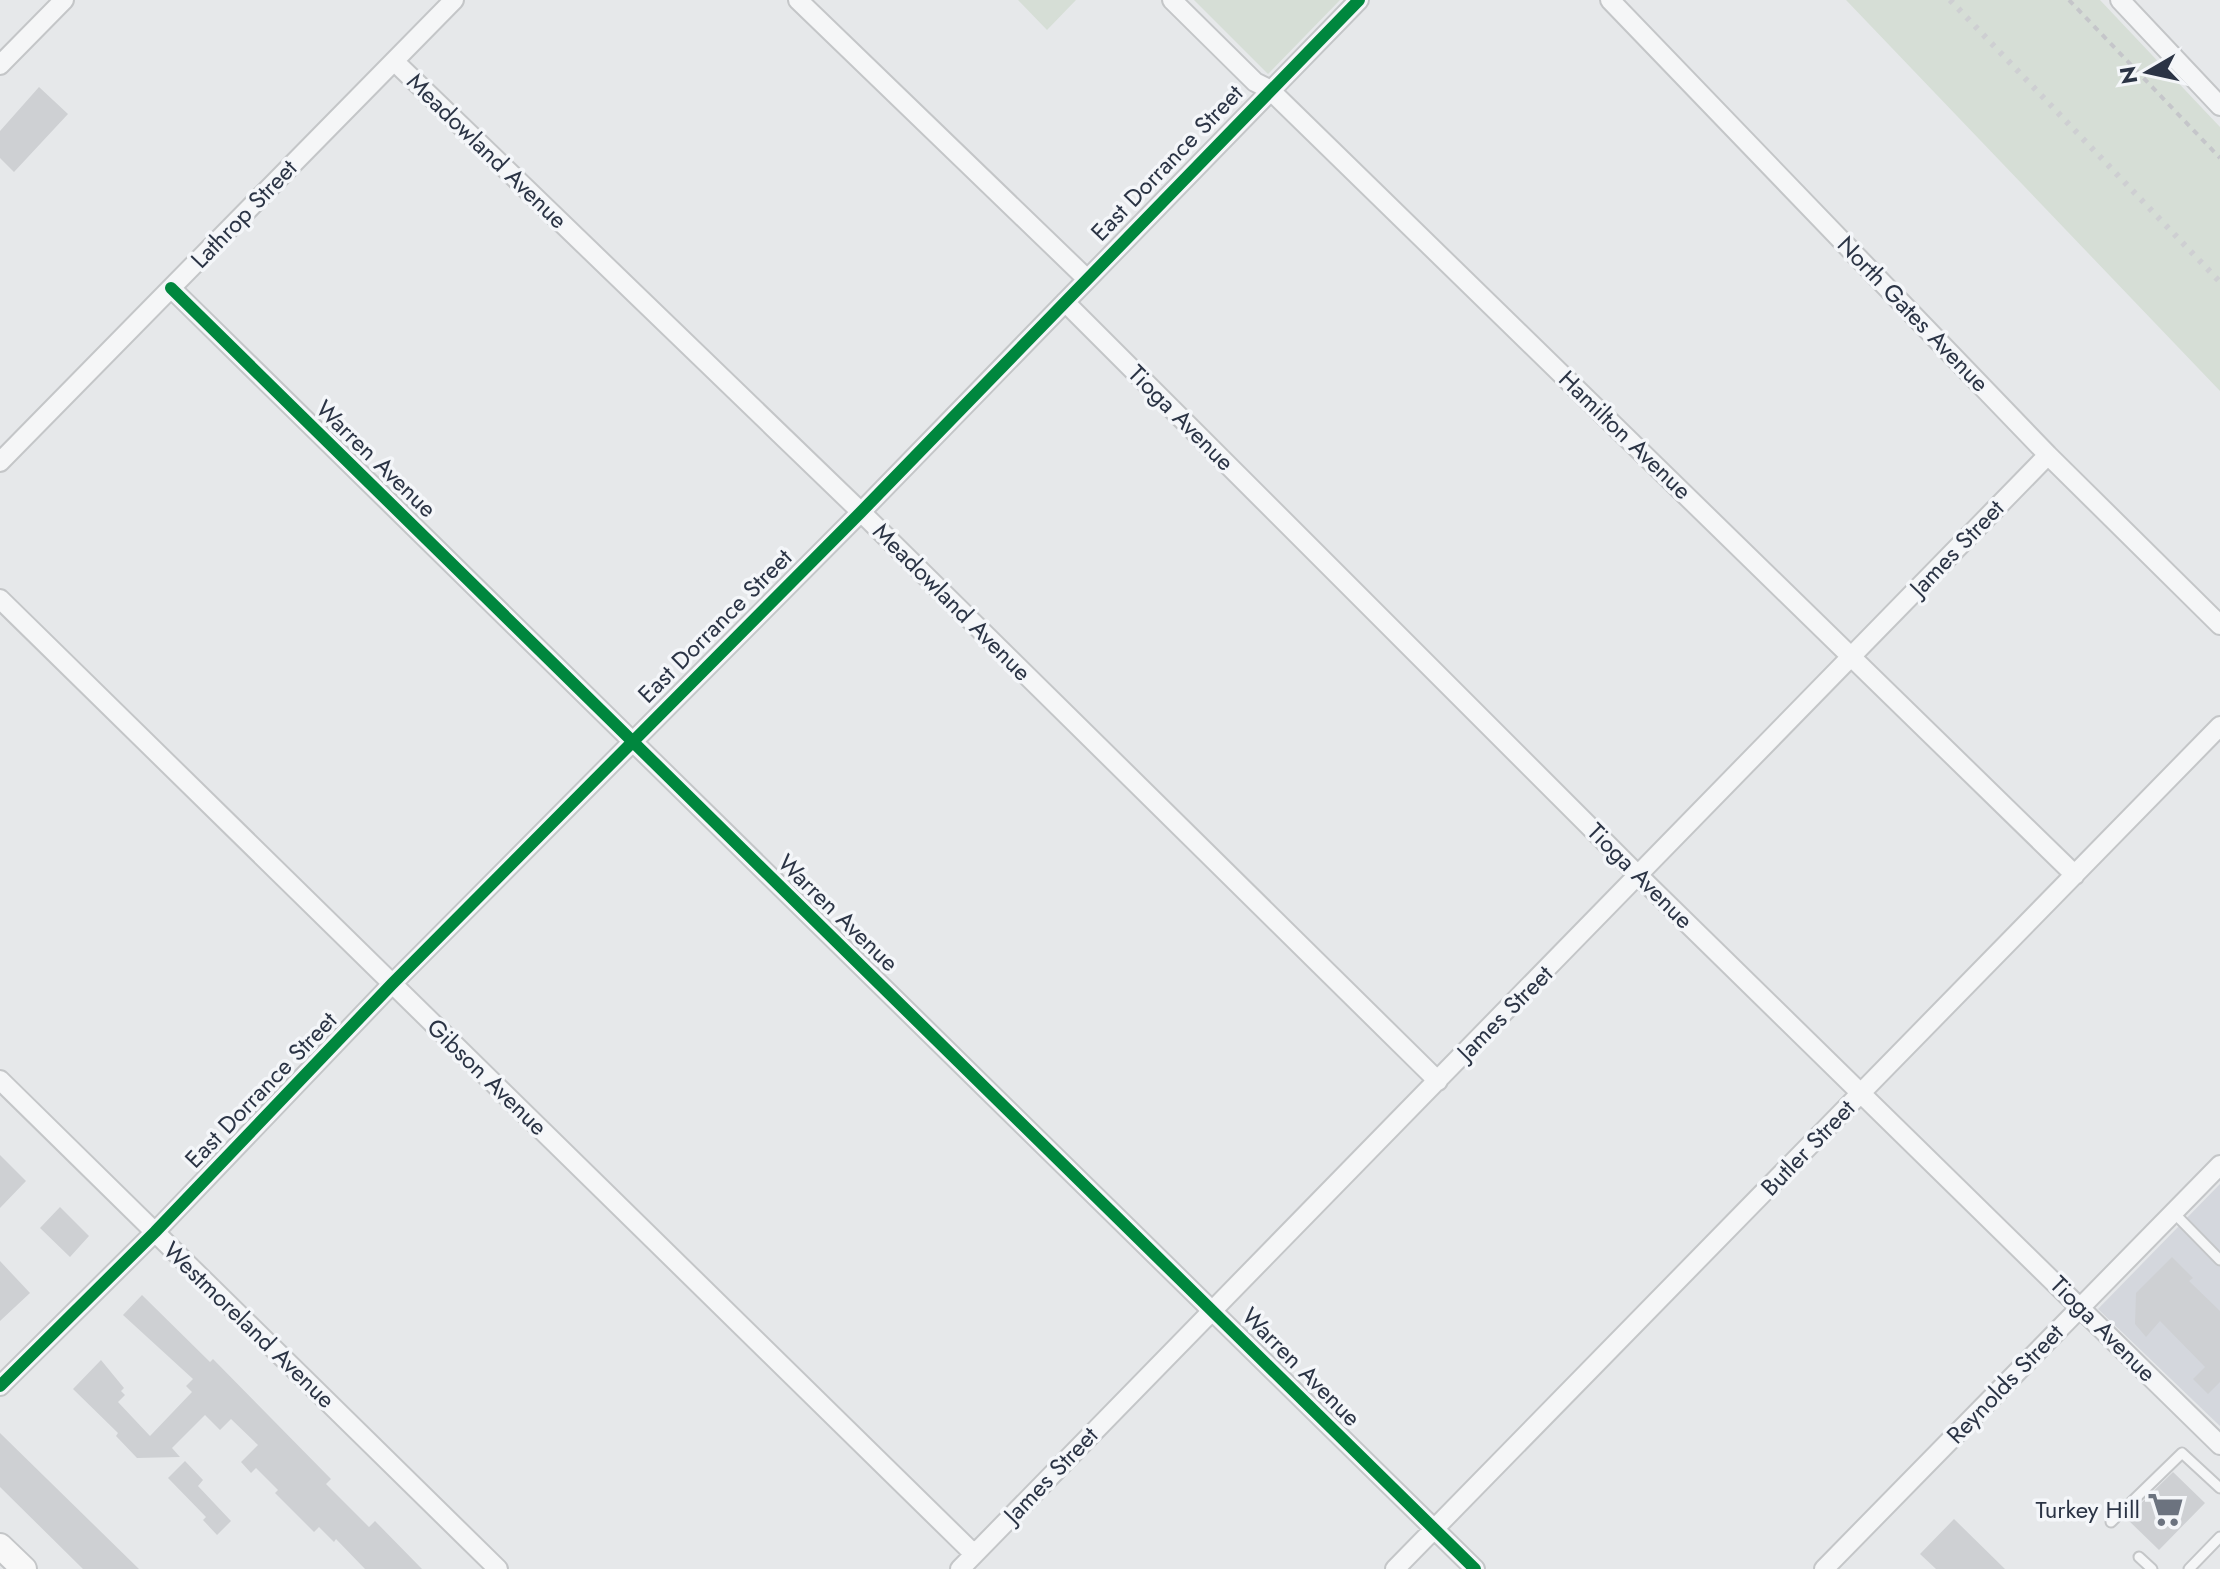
<svg xmlns="http://www.w3.org/2000/svg" width="2220" height="1569" viewBox="0 0 2220 1569" font-family="Jost,sans-serif">
<style>
.built{fill:#d4d7dd}
.green{fill:#d6ded6}
.building{fill:#ced0d3}
.lines{fill:none;stroke-linecap:round;stroke-linejoin:round}
.service-casing{stroke:#c4c6c8;stroke-width:13}
.minor-casing{stroke:#c4c6c8;stroke-width:22}
.secondary-casing{stroke:#c4c6c8;stroke-width:28}
.path{stroke:#c5c6ca;stroke-width:4;stroke-dasharray:6 6;stroke-linecap:butt}
.service{stroke:#f5f6f7;stroke-width:9}
.minor{stroke:#f5f6f7;stroke-width:18}
.secondary{stroke:#f8f8f8;stroke-width:24}
.rail{stroke:#cecfd2;stroke-width:6;stroke-dasharray:4 8;stroke-linecap:butt}
.cycleway-casing{stroke:#f4f6f9;stroke-width:17}
.cycleway{stroke:#00873e;stroke-width:12}
.labels{text-anchor:middle;stroke-width:7;stroke-linejoin:round;paint-order:stroke}
.street-label{font-size:24px;fill:#2b3445;stroke:#f4f6f9}
.poi-label{font-size:24px;fill:#2b3445;stroke:#f4f6f9;text-anchor:end}
</style>
<rect width="100%" height="100%" fill="#e6e8ea"/>
<path class="built" d="M2220,1184V1426L2098,1309Z"/>
<path class="green" d="M1018,0H1076L1047,30Z
M1194,0H1340L1268,74Z
M1846,0H2100L2220,127V391Z"/>
<path class="building" d="M39,87L68,114L14,172L0,158V131Z
M0,1155L26,1181L0,1208Z
M60,1207L89,1236L70,1257L40,1228Z
M2172,1257L2193,1278L2189,1281L2220,1311V1382L2208,1394L2193,1379L2205,1367L2160,1321L2146,1337L2135,1324L2136,1293Z
M0,1261L30,1293L0,1321Z
M142,1295L210,1362L213,1359L331,1479L326,1484L369,1527L375,1521L422,1569H365L336,1539L334,1542L319,1527L314,1532L275,1493L278,1490L256,1468L251,1473L241,1462L258,1445L231,1419L220,1430L205,1415L172,1448L180,1457L137,1458L116,1436L118,1433L73,1389L101,1360L124,1388L121,1391L125,1395L118,1402L150,1436L192,1392L186,1386L193,1379L123,1315Z
M0,1433L139,1569H83L0,1487Z
M185,1461L203,1480L198,1486L231,1521L217,1535L203,1520L206,1517L168,1478Z
M2173,1472L2205,1503L2159,1550L2126,1518Z
M1954,1519L2005,1569H1936L1920,1554Z"/>
<g class="lines">
<defs>
<path id="service" d="M2173,1212L2220,1260
M2111,1522L2182,1453L2220,1488
M2139,1557L2152,1569
M2189,1569L2220,1537"/>
<path id="minor" d="M798,0L1087,279
M1172,0L1255,82L1269,89L2075,875
M1610,0L2048,455L2220,625
M2120,0L2220,106
M394,61L861,512L1438,1081
M0,65L64,0
M171,288L1475,1569
M1065,302L1640,877L2220,1445
M0,462L454,0
M0,599L974,1554
M0,1080L498,1569
M0,1386L155,1232L392,984L861,512L1359,0
M960,1569L2048,455
M1395,1569L2220,726
M1824,1569L2220,1165"/>
<path id="secondary" d="M0,1546L24,1569"/>
</defs>
<use href="#service" class="service-casing"/>
<use href="#minor" class="minor-casing"/>
<use href="#secondary" class="secondary-casing"/>
<path class="path" d="M2069,0L2220,158"/>
<use href="#service" class="service"/>
<use href="#minor" class="minor"/>
<use href="#secondary" class="secondary"/>
<path class="rail" d="M1950,0L2220,282"/>
<defs>
<path id="cycleway" d="M171,288L1475,1569
M0,1386L155,1232L392,984L861,512L1359,0"/>
</defs>
<use href="#cycleway" class="cycleway-casing"/>
<use href="#cycleway" class="cycleway"/>
</g>
<defs>
<symbol id="supermarket-bare" viewBox="-9 -9 18 18"><path d="M-6-5.5h2.5l.6 2H6L4.5 2H-2.5L-4.4-4H-6ZM-1.5 3.2a1.3 1.3 0 1 0 .1 0ZM3 3.2a1.3 1.3 0 1 0 .1 0Z" fill="#6c737f" stroke="#f4f6f9" stroke-width="2.5" paint-order="stroke"/></symbol>
</defs>
<g fill-rule="evenodd">
<use href="#supermarket-bare" x="2140" y="1484" width="51" height="51"/>
</g>
<g class="labels">
<g class="street-label">
<text transform="translate(487 151) rotate(44)" y="8">Meadowland Avenue</text>
<text transform="translate(1167 163) rotate(-46)" y="8">East Dorrance Street</text>
<text transform="translate(244 214) rotate(-46)" y="8">Lathrop Street</text>
<text transform="translate(1913 314) rotate(46)" y="8">North Gates Avenue</text>
<text transform="translate(1181 418) rotate(45)" y="8">Tioga Avenue</text>
<text transform="translate(1625 435) rotate(44)" y="8">Hamilton Avenue</text>
<text transform="translate(376 459) rotate(44)" y="8">Warren Avenue</text>
<text transform="translate(1957 548) rotate(-46)" y="8">James Street</text>
<text transform="translate(952 602) rotate(45)" y="8">Meadowland Avenue</text>
<text transform="translate(715 626) rotate(-45)" y="8">East Dorrance Street</text>
<text transform="translate(1640 876) rotate(45)" y="8">Tioga Avenue</text>
<text transform="translate(838 913) rotate(44)" y="8">Warren Avenue</text>
<text transform="translate(1505 1013) rotate(-45)" y="8">James Street</text>
<text transform="translate(487 1077) rotate(44)" y="8">Gibson Avenue</text>
<text transform="translate(261 1090) rotate(-46)" y="8">East Dorrance Street</text>
<text transform="translate(1808 1148) rotate(-46)" y="8">Butler Street</text>
<text transform="translate(249 1325) rotate(44)" y="8">Westmoreland Avenue</text>
<text transform="translate(2103 1329) rotate(45)" y="8">Tioga Avenue</text>
<text transform="translate(1301 1367) rotate(45)" y="8">Warren Avenue</text>
<text transform="translate(2005 1384) rotate(-46)" y="8">Reynolds Street</text>
<text transform="translate(1051 1475) rotate(-46)" y="8">James Street</text>
</g>
<g class="poi-label">
<text x="2140" y="1518">Turkey Hill</text>
</g>
</g>
<g transform="translate(2148 72) rotate(261)" stroke="#f4f6f9" stroke-width="6" paint-order="stroke">
<path d="M0-6L14 30L0 20L-14 30Z" fill="#2b3445"/>
<text y="-12" font-size="22" font-weight="bold" text-anchor="middle" fill="#2b3445">N</text>
</g>
</svg>
